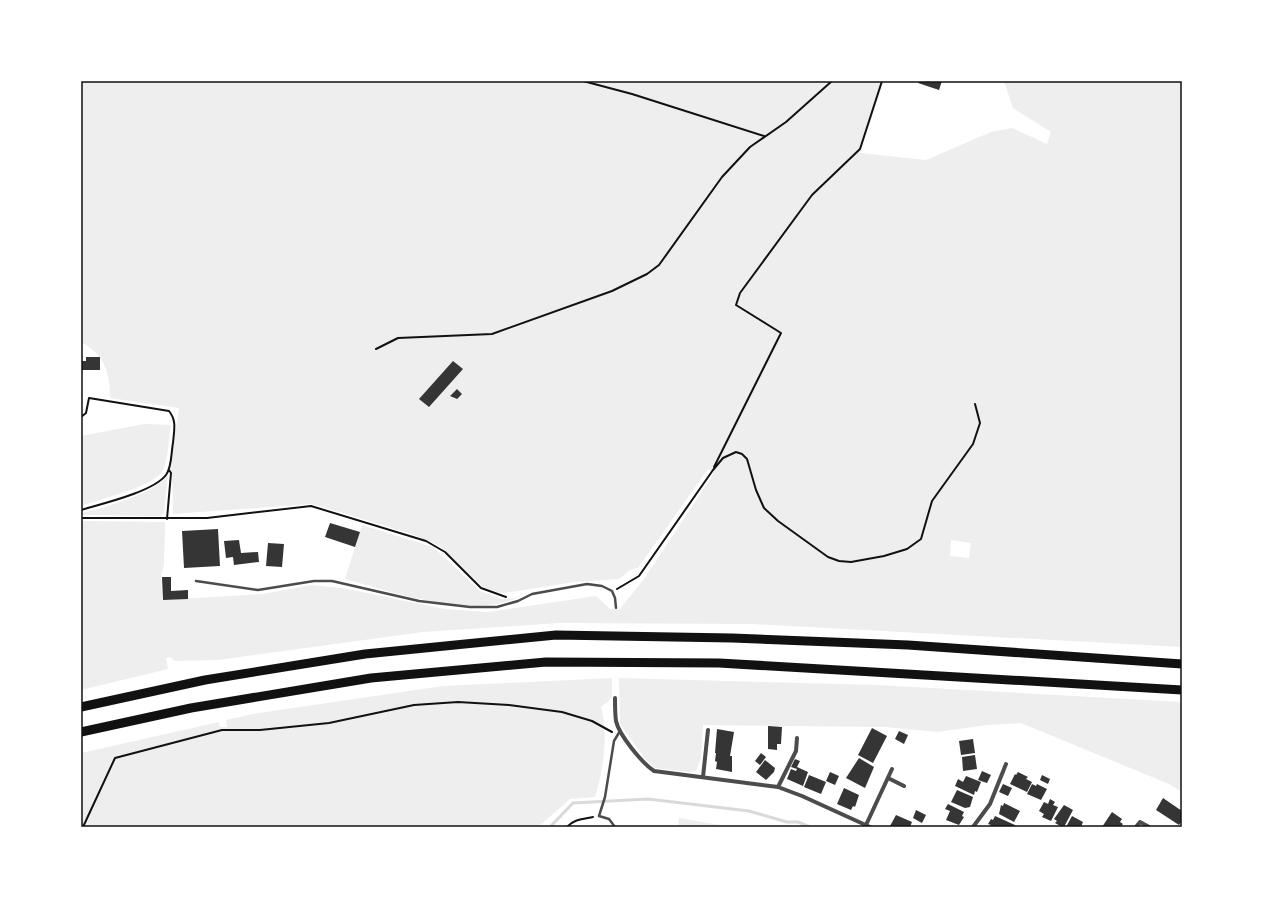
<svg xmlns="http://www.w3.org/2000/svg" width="1263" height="908" viewBox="0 0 1263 908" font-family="'DejaVu Sans',sans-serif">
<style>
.green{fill:#eee;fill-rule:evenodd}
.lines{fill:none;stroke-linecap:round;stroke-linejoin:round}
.stream{stroke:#d9d9d9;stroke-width:3}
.building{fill:#353535}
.path{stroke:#111;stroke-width:2}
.service{stroke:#4c4c4c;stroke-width:2.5}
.minor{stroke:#4c4c4c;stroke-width:4}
.motorway{stroke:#111;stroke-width:9}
.neatline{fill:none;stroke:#111;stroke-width:1.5}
</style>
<rect width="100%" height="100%" fill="#fff"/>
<path class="green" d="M81,81H884L860,153L926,160L991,132L1012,128L1047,144L1051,132L1013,108L1004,81H1182V647L752,624L559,623L423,632L218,660L175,661L170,657L166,658L168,669L81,690V521L165,522L164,565L161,575L162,600L263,594L311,585L342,588L445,609L488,612L596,596L610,609L619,610L644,579L714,473L708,469L638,568L630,570L619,579L574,582L511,592L501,593L484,588L440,546L412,534L323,507L311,504L173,514L172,473L170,470L179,408L110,398C110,373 105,355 81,342ZM951,540L971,543L969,558L950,556Z
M144,424L171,425C169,436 168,465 161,473C150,487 99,500 81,506V436Z
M168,475L164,513L161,516L81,515V513C103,508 155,494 168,475Z
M362,525L433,547L480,591L501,599L517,598C510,600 503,603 496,604C447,611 392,592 345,579Z
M612,678V698L601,707C609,734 603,771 595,797L570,799L538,827H81V753L219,722L220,727H227L226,720L253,714L443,686Z
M619,678L877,685L1182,702V792L1169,784L1021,723L987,725L937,732L885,727L703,725L701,758L696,771L689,772L655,768L646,760L620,724Z
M679,818L733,827H678Z"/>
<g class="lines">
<path class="stream" d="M550,827L573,803L648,799L749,811L787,822H798L810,827"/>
</g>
<path class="building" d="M919,81H942L939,90L918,83Z
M86,357H100V370H81V361H86Z
M453,361L463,369L429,407L419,399Z
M457,389L462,394L457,399L450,396Z
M330,523L360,532L355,547L325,537Z
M218,529L220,566L184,568L182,531Z
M239,540L241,553L258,552L259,562L234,565L233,557L226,558L224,541Z
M268,543L284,544L282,567L266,566Z
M162,577H171V591L188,590V599L163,600Z
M768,726L782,727L781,744H777V750L768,749Z
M872,728L887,736L873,763L858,755Z
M717,729L734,732L730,756H732V772L716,769L717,762L715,761L716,753H715Z
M899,731L908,735L904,744L895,739Z
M973,739L975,753L961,755L959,741Z
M761,753L766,757L760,765L755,761Z
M975,755L977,769L963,771L962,757Z
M859,758L874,767L865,788L846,778Z
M795,759L800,761L797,767L808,772L803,786L787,779L791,769L796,771L797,769L791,767Z
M765,760L775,768L774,772L766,780L756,772Z
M982,771L991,775L987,783L978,780Z
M830,772L839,776L835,785L826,781Z
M1018,772L1028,777L1026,779L1032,782L1027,792L1010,784L1015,774L1016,775Z
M809,775L826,782L821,794L804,787Z
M1042,775L1050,779L1048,784L1040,780Z
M966,776L981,782L977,792L975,791L974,795L955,786L958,779L963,782Z
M1003,784L1012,788L1008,796L999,792Z
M1032,784L1036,786L1037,784L1047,789L1041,800L1027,794Z
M844,788L859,795L855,807L853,806L851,810L837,804Z
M957,790L973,797L970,807L965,808L951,802Z
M1163,798L1182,811V821L1179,825L1156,810Z
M1050,799L1055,802L1053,805L1058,807L1051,821L1042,817L1044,814L1039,811L1044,802L1048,804Z
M1004,803L1020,811L1014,822L999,814L1001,805L1003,806Z
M948,804L964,812L962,816L964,817L959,825L946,820L950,811L945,809Z
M1064,805L1073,810L1064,827H1062L1055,823L1057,821L1054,819Z
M916,810L926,815L922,823L913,818Z
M1112,812L1122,819L1120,822L1123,824L1120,827H1102Z
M896,815L912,822L910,827L890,826Z
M995,816L1015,825L1016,827H990L991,825L988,824L991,819L993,820Z
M1072,816L1083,822L1081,827H1066Z"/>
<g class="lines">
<path class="path" d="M583,81L632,94L764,136
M376,349L398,338L492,334L612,291L647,274L659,265L722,177L750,147L786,122L832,81
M81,417L86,413L89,398L169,411C177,421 174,430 173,443C171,453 172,467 166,475C153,492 101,504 81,510
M714,467L781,333L736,305L740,293L812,195L860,149L882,81
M81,518H207L311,506L426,541L445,552L481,588L506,597
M167,519L171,473L169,470
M617,589L639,576L713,470L723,458L736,452L742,454L747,459L756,490L764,508L778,521L828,557L839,561L851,562L884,556L907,549L921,539L932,501L973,444L980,423L975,404
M83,827L115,758L222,730H260L329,723L414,705L458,702L509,705L562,712L592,721L612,732
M567,827C574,819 583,819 593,817"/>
<path class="service" d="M196,581L258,590L314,581H332L419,601L470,607H497L518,601L532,594L587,584L602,586L612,591L615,598L616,608
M615,827L609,819L599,816L605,797L614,741L620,731"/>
<path class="minor" d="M615,698C615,706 615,714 616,721C619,735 642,763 654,771L778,787L802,796L870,827
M703,777L708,730
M888,778L904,786
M778,787L796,751L797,738
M866,825L892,769
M973,827L990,804L1006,764
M1136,827L1140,822L1149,827"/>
<path class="motorway" d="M81,707L205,680L365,654L556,635L732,638L908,645L1182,664
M81,732L191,708L371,678L546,662L719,663L1182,690"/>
</g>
<rect width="1263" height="908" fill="none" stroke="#ffffff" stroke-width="164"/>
<rect x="82" y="82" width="1099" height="744" class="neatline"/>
</svg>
